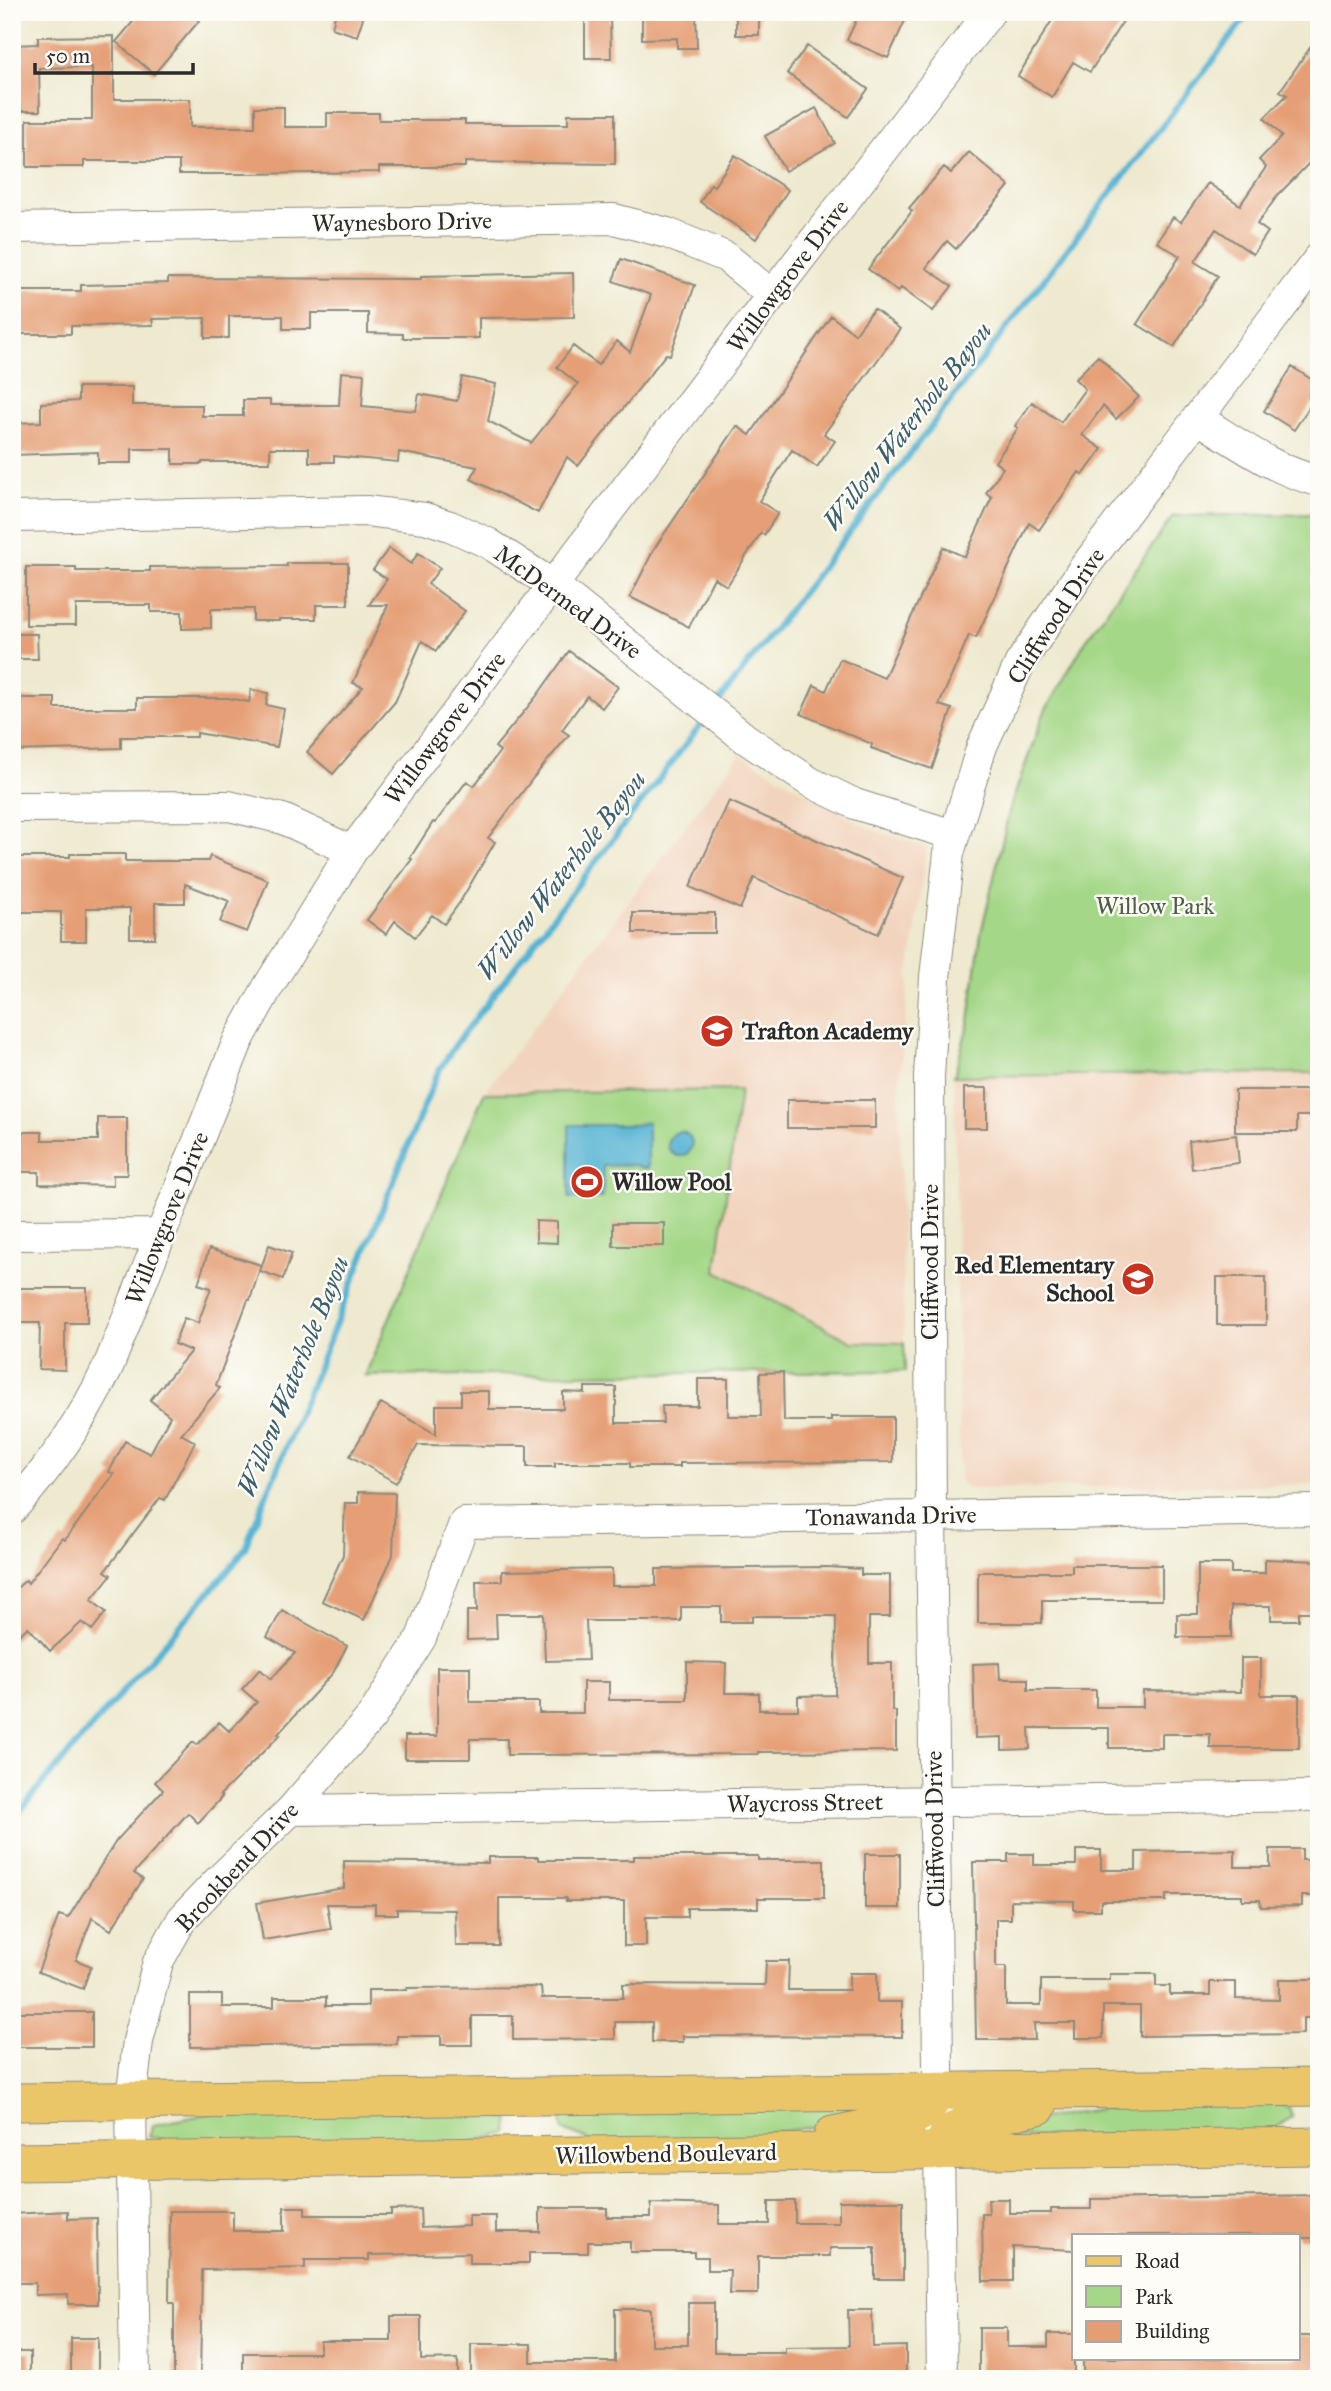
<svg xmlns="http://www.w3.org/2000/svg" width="1331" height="2391" viewBox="0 0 1331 2391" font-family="'IM FELL Great Primer',serif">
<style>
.built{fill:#f2d4be}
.green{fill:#a4d787;stroke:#688159;stroke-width:2}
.water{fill:#55b3d3;stroke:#406f7f;stroke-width:2}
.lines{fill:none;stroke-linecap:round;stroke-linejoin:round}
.stream{stroke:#55b3d3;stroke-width:6}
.building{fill:#e59e74}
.minor-casing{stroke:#8c8a7d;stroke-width:32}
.major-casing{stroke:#8c8a7d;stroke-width:39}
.minor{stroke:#fff;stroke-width:30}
.major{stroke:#eac669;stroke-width:37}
.labels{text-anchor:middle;stroke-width:5;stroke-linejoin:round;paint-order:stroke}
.street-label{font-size:24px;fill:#2b2b2b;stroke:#fdfcf7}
.park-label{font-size:24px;fill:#4f5f47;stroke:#fdfcf7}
.poi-label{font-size:24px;font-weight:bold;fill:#2b2b2b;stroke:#fdfcf7;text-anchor:start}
.water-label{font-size:26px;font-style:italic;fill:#3c616e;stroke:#fdfcf7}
</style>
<rect width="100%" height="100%" fill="#fdfcf7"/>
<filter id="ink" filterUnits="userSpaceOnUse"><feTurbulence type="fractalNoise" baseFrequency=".0143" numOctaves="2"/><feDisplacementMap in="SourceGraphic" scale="14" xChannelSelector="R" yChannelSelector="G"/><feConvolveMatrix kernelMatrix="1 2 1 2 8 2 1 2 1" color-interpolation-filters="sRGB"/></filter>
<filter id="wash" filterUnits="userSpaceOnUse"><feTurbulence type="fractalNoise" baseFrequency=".00686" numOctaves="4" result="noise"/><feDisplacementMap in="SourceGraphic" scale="28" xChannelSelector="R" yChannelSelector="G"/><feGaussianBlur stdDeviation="1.57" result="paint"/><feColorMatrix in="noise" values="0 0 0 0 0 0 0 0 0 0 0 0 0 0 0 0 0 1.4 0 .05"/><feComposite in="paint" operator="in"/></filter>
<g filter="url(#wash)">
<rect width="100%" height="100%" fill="#eee9cf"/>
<path class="built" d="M740,754L865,827L927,847L909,976L899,1087L904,1343H853L716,1271L740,1090L484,1093Z
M1319,1073V1484L968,1489L960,1481L954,1076Z"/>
<path class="green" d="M1319,514V1073L954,1076L969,1021L981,933L1011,804L1045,711L1085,642L1173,516Z
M740,1090L716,1271L852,1342L904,1343L905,1371L365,1376L484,1093Z
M1256,2098L1289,2107L1292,2116L1270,2133L981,2138L984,2129L1150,2100Z
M891,2103L896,2114L722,2141L597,2143L563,2130L560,2118L582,2108Z
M479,2109L510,2120L507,2133L456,2146H201L149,2137L153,2125L217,2112Z"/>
<path class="water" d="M648,1122V1168H640L636,1165L603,1166V1198H569V1125H634Z
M668 1144a12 12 0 1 1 24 0a12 12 0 1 1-24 0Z"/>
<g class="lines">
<path class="stream" d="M717,704L1250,12
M12,1822L42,1784L233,1565L245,1548L437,1074L455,1045L706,718"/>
</g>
<g id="blocks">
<path class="building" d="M141,12H189L199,21L154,74L116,42Z
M336,12H365L357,36L332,28Z
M585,12H610L611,58H585Z
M642,12H696L697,48H677V38L642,39Z
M736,12H759V35H736Z
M860,12H909L888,58L847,40Z
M1057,12H1129L1090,72L1073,62L1052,97L1018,76Z
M1319,35V153L1278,195L1257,224L1268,232L1253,254L1216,229L1195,262L1218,276L1174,347L1137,324L1180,256L1157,242L1173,217L1181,222L1208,183L1240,205L1266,167L1259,160L1282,136L1264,118L1287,95L1280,91Z
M114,36V99H190V127H255V107H284V127H327V113H379V120H465V124H568V114H615V164L465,162V167H379V172L240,174H179V161H84V167H27V120H92V67L39,68L40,111H12V45L38,44V37Z
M807,46L868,89L848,117L787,73Z
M816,108L835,143L785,171L765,136Z
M969,152L1009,186L956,249L947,241L926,268L952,286L933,311L901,288L898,292L868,269L912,211L909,208L944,167L951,173Z
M735,155L788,190L756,239L700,202L711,184L714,186Z
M621,259L695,285L670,355L666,354L578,466L567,457L538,513L471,479L477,467L399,452L398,462L334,456V462H309V448H270V462H202V464H173V449H132V463H98V452L13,455L12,423L41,422V403L78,401V387H132V405H202V416H243V400H270V405H339L341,372L364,374L362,406L416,411L419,394L457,401L462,377L496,384L488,421L531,443L578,384L557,367L573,346L598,365L617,341L630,352L651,295L613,281Z
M573,273L574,317L479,318V338H403V334L368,333V313H311V329H283V316H229V338H205V318L152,319L153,325L71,326V334H12V291H81V285L168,283V278L421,279V276Z
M874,309L900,329L824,434L835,441L817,467L792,450L759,501L778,513L764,535L761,533L727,586L714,578L689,627L630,597L654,549L737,426L750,435L831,316L855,334Z
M1098,356L1139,397L1116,419L1103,406L1082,435L1102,449L1083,475L1079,472L1039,530L1029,523L976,638L969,635L939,705L952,709L932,769L871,748L872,744L801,714L814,685L826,691L840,659L884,678L943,547L965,557L992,497L986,493L1003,468L995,462L1018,428L1015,426L1032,402L1061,422L1085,389L1075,379Z
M1292,367L1319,384V408L1312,403L1294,430L1264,411Z
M389,548L411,564L418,553L440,568L428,584L465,611L436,651L422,641L395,702L333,774L307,752L363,687L353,683L388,605H369L387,579L373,570Z
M287,563H348V605H316V619H279V621H253V609H211V628L182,629V612H151V605H76V625H26V567H76V571H150V567L287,566Z
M15,634H37L38,659H15Z
M569,651L618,687L602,708L587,696L562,730L569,735L533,778L488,838L495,842L460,902L444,924L432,915L415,937L395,921L386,934L367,920L412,859L410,858L433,822L435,823L467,781L474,786L500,751L495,747L536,697Z
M251,690L268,693L266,705L284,709L277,747L197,733V737H121V748L12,751V698H55V708H137V698H228L249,702Z
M729,801L903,878L878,934L754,878L740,909L690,887Z
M70,854H125V861H208L210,856L268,880L247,932L220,922L229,901L185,884V903H155V938H130V908H86V941H61V912H12V857H70Z
M633,913H715V933H633Z
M964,1088H987V1128H964Z
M1235,1090H1319V1116H1297V1132H1235Z
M787,1100H875V1128H787Z
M98,1118H127V1175H113V1186L39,1184V1172H12V1132H42V1140H98Z
M1236,1135L1239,1163L1192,1169L1189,1141Z
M536,1221L557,1222V1243L536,1242Z
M613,1223H664V1246H613Z
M269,1245L292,1253L283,1279L260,1271Z
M209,1249L261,1265L250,1300H248L216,1385L220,1388L181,1434L195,1442L165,1500L160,1498L105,1571L111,1575L91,1600L106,1612L92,1630L82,1622L50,1651L28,1627L12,1641V1592L26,1580L28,1583L62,1538L65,1540L114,1474L109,1472L125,1441L150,1454L170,1416L150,1400L191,1351L174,1344L184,1318L198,1323L211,1288L198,1284Z
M1217,1277H1266V1325H1217Z
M18,1288H87V1323H65V1370L39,1369L40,1323H17Z
M783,1372L784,1421H831V1417H893V1462L680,1463V1467H630V1463H555V1467H527V1446L418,1445L396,1483L350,1456L381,1403L436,1434V1405H461V1391H489V1409H563V1392L585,1393V1387H616V1423H663L662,1406H698V1379H728V1416H761L760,1373Z
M358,1492L395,1493L393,1555L364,1620L322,1601L343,1555L345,1503H358Z
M1265,1559L1319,1561V1612H1299V1620H1271V1606H1231V1637H1177V1614H1198V1564H1231V1573H1265Z
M1072,1565H1162V1600H1042V1623H978V1572H1072Z
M827,1567L861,1569V1575H890V1617H869V1663H892V1711H896V1751L758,1752V1754L507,1755V1739H470V1759H405V1736H437V1667H470V1702H539V1713H583V1682H609V1700H687V1662L726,1663L725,1693H759V1710H798V1696L835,1695L836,1616H752V1622H721V1607H681V1621H586L588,1660L545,1661L543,1614H496L497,1639L467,1640V1611H477L476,1581H502V1571L612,1569V1586H656V1569Z
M282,1610L347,1646L333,1673L278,1734L280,1735L220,1795L222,1797L198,1823L188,1813L134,1873L143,1879L111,1930L92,1918L76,1960L91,1966L83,1989L38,1972L59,1915L68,1918L116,1841L163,1790L155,1782L193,1742L197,1745L219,1722L229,1731L257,1702L242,1689L260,1669L271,1679L295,1653L267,1637Z
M1241,1658H1261V1695H1299V1748H1210V1734H1162V1748H1109V1728H1029L1030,1749L1002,1750V1737L975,1738L973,1664L999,1663L1000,1679H1028V1690H1096V1707H1143V1691L1241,1692Z
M1270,1849H1302V1860H1319V1896H1302V1906L1261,1907L1260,1900H1242V1895H1166V1901H1101V1910H1074V1901L1011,1900V1919H996V1967H1006V2005H1041V1980H1110V1974H1156V1986H1170V1995H1210V1982H1236V1999L1279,2000V1979H1319V2018H1303V2034L1140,2036V2006H1103V2038H1075V2023H1034L1035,2040H976L973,1862H1008V1854H1034V1865H1076V1850H1101V1870H1136V1852L1235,1850V1867H1270Z
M865,1854H900V1908H865Z
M634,1856H758V1860H824V1898H758V1908H687V1917H646V1946H624V1901H566V1898H499V1946H456L455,1910L397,1909V1914H375V1904H327L331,1929L263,1940L257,1903L344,1888V1861L488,1863V1857H538V1860H634Z
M766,1961H789L788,1990H849V1973H877V2002H902V2037L683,2036V2042H652V2022H615V2039L513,2040V2016H472V2045H441V2036H397V2044L190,2047V1995H222V2007H274V1997H326V2006H368V1990H407V1988L541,1987L542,1998H623V1984L765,1985Z
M13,2012H92V2047H13Z
M1319,2195V2238H1298V2235H1074V2250L1013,2247V2281H983L982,2214H989L988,2199H1009V2213H1051V2209H1091V2199Z
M769,2201H795V2223H839V2201H903V2279H875V2248H830V2256H758V2294H729L730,2270H708V2257H694V2252H630V2242H588V2253H529V2263H469V2253L369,2255V2260H305V2268L202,2270L200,2379H174V2303H169L170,2211H233V2231H284V2207H305V2215H391V2210L420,2209L421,2228L469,2226V2216H496V2232H540V2208H607V2217H651V2203L719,2205V2224H769Z
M68,2211V2219L97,2218L98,2304H68V2294L35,2295V2283H12V2214Z
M688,2303H714V2352H785V2347L849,2346L848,2310H872L873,2347L906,2346V2379H500V2374H471V2344H531V2362H615V2309H651V2345H688Z
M391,2316H421V2360L458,2359V2379H243V2353H320V2341H391Z
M979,2328H1007V2347H1048V2334H1074V2373H1039V2379H979Z
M1298,2336H1319V2379H1083V2358H1298Z
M71,2338H98V2379H71Z
M12,2352H30V2379H12Z"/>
</g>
</g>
<g filter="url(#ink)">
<use href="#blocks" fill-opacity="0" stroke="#8c8a7d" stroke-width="2"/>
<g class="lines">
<defs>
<path id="minor" d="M12,228L614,219L667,233L726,257L772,295
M1197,418C1235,441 1274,471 1319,481
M12,517L366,511L425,518L450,526L488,543L553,585L746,739L810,782L855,804L953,835
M12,807L229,806L283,819L352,851
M12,1235L161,1234
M12,1509C52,1466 83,1419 108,1367L238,1041L269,985L352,851L772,295L990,12
M291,1810L1319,1796
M135,2379L131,2100L138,2041L158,1962L182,1919L217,1882L291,1810L372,1716L421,1638L464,1523L1319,1510
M942,2379L931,1515L929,1077L935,977L949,853L982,746L1020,663L1083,569L1319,258"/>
<path id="major" d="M12,2102L1319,2087
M833,2135L904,2121L925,2110L938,2092
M939,2151L949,2134L970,2121L1038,2106
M12,2162L1319,2146"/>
</defs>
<use href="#minor" class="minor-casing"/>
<use href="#major" class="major-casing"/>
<use href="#minor" class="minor"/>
<use href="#major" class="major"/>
</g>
</g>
<defs>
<symbol id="school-disc" viewBox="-11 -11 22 22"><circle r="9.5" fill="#c8321e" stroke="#fdfcf7"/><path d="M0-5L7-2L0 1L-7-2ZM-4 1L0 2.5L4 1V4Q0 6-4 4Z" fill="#fff"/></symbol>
<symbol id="stadium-disc" viewBox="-11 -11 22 22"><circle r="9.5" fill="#c8321e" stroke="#fdfcf7"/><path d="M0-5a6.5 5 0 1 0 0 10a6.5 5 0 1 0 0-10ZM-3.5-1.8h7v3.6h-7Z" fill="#fff"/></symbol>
</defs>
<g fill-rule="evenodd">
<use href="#school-disc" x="698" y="1012" width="38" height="38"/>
<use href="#stadium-disc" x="568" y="1163" width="38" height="38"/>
<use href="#school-disc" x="1119" y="1260" width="38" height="38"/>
</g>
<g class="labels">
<g class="street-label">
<text transform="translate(402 222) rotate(-1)" y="8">Waynesboro Drive</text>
<text transform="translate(788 276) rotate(-53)" y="8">Willowgrove Drive</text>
<text transform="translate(568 602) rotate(36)" y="8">McDermed Drive</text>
<text transform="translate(1056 616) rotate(-57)" y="8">Cliffwood Drive</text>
<text transform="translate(445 728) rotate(-53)" y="8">Willowgrove Drive</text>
<text transform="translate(167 1218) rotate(-68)" y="8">Willowgrove Drive</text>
<text transform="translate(930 1262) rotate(-90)" y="8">Cliffwood Drive</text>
<text transform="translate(891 1516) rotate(-1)" y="8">Tonawanda Drive</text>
<text transform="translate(805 1803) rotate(-1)" y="8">Waycross Street</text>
<text transform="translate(935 1829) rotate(-91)" y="8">Cliffwood Drive</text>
<text transform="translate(237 1867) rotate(-47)" y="8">Brookbend Drive</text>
<text transform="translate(666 2154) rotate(-1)" y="8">Willowbend Boulevard</text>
</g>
<g class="park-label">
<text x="1155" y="914">Willow Park</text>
</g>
<g class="poi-label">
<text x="742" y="1039">Trafton Academy</text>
<text x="612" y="1190">Willow Pool</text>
<text x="1114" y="1273" text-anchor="end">Red Elementary<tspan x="1114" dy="28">School</tspan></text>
</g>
<g class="water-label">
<text transform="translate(907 426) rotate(-52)" y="9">Willow Waterhole Bayou</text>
<text transform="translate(561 875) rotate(-52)" y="9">Willow Waterhole Bayou</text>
<text transform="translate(293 1376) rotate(-68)" y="9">Willow Waterhole Bayou</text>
</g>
</g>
<rect width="1331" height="2391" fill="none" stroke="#fdfcf7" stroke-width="42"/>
<rect x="1072" y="2234" width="228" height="126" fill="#fdfcf7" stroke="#a9a8a5" stroke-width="2"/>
<rect x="1086" y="2256" width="35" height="10" fill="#eac669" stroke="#a9a8a5" stroke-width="2"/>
<text x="1135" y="2268" font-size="21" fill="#2b2b2b">Road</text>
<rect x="1086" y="2286" width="35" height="21" fill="#a4d787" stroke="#a9a8a5" stroke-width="2"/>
<text x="1135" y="2304" font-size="21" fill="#2b2b2b">Park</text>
<rect x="1086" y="2321" width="35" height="21" fill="#e59e74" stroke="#a9a8a5" stroke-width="2"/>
<text x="1135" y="2338" font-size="21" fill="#2b2b2b">Building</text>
<path d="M35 63v10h158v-10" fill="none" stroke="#2b2b2b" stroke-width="3.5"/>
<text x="46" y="63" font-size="21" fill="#2b2b2b" stroke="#fdfcf7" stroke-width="5" paint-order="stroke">50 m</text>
</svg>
